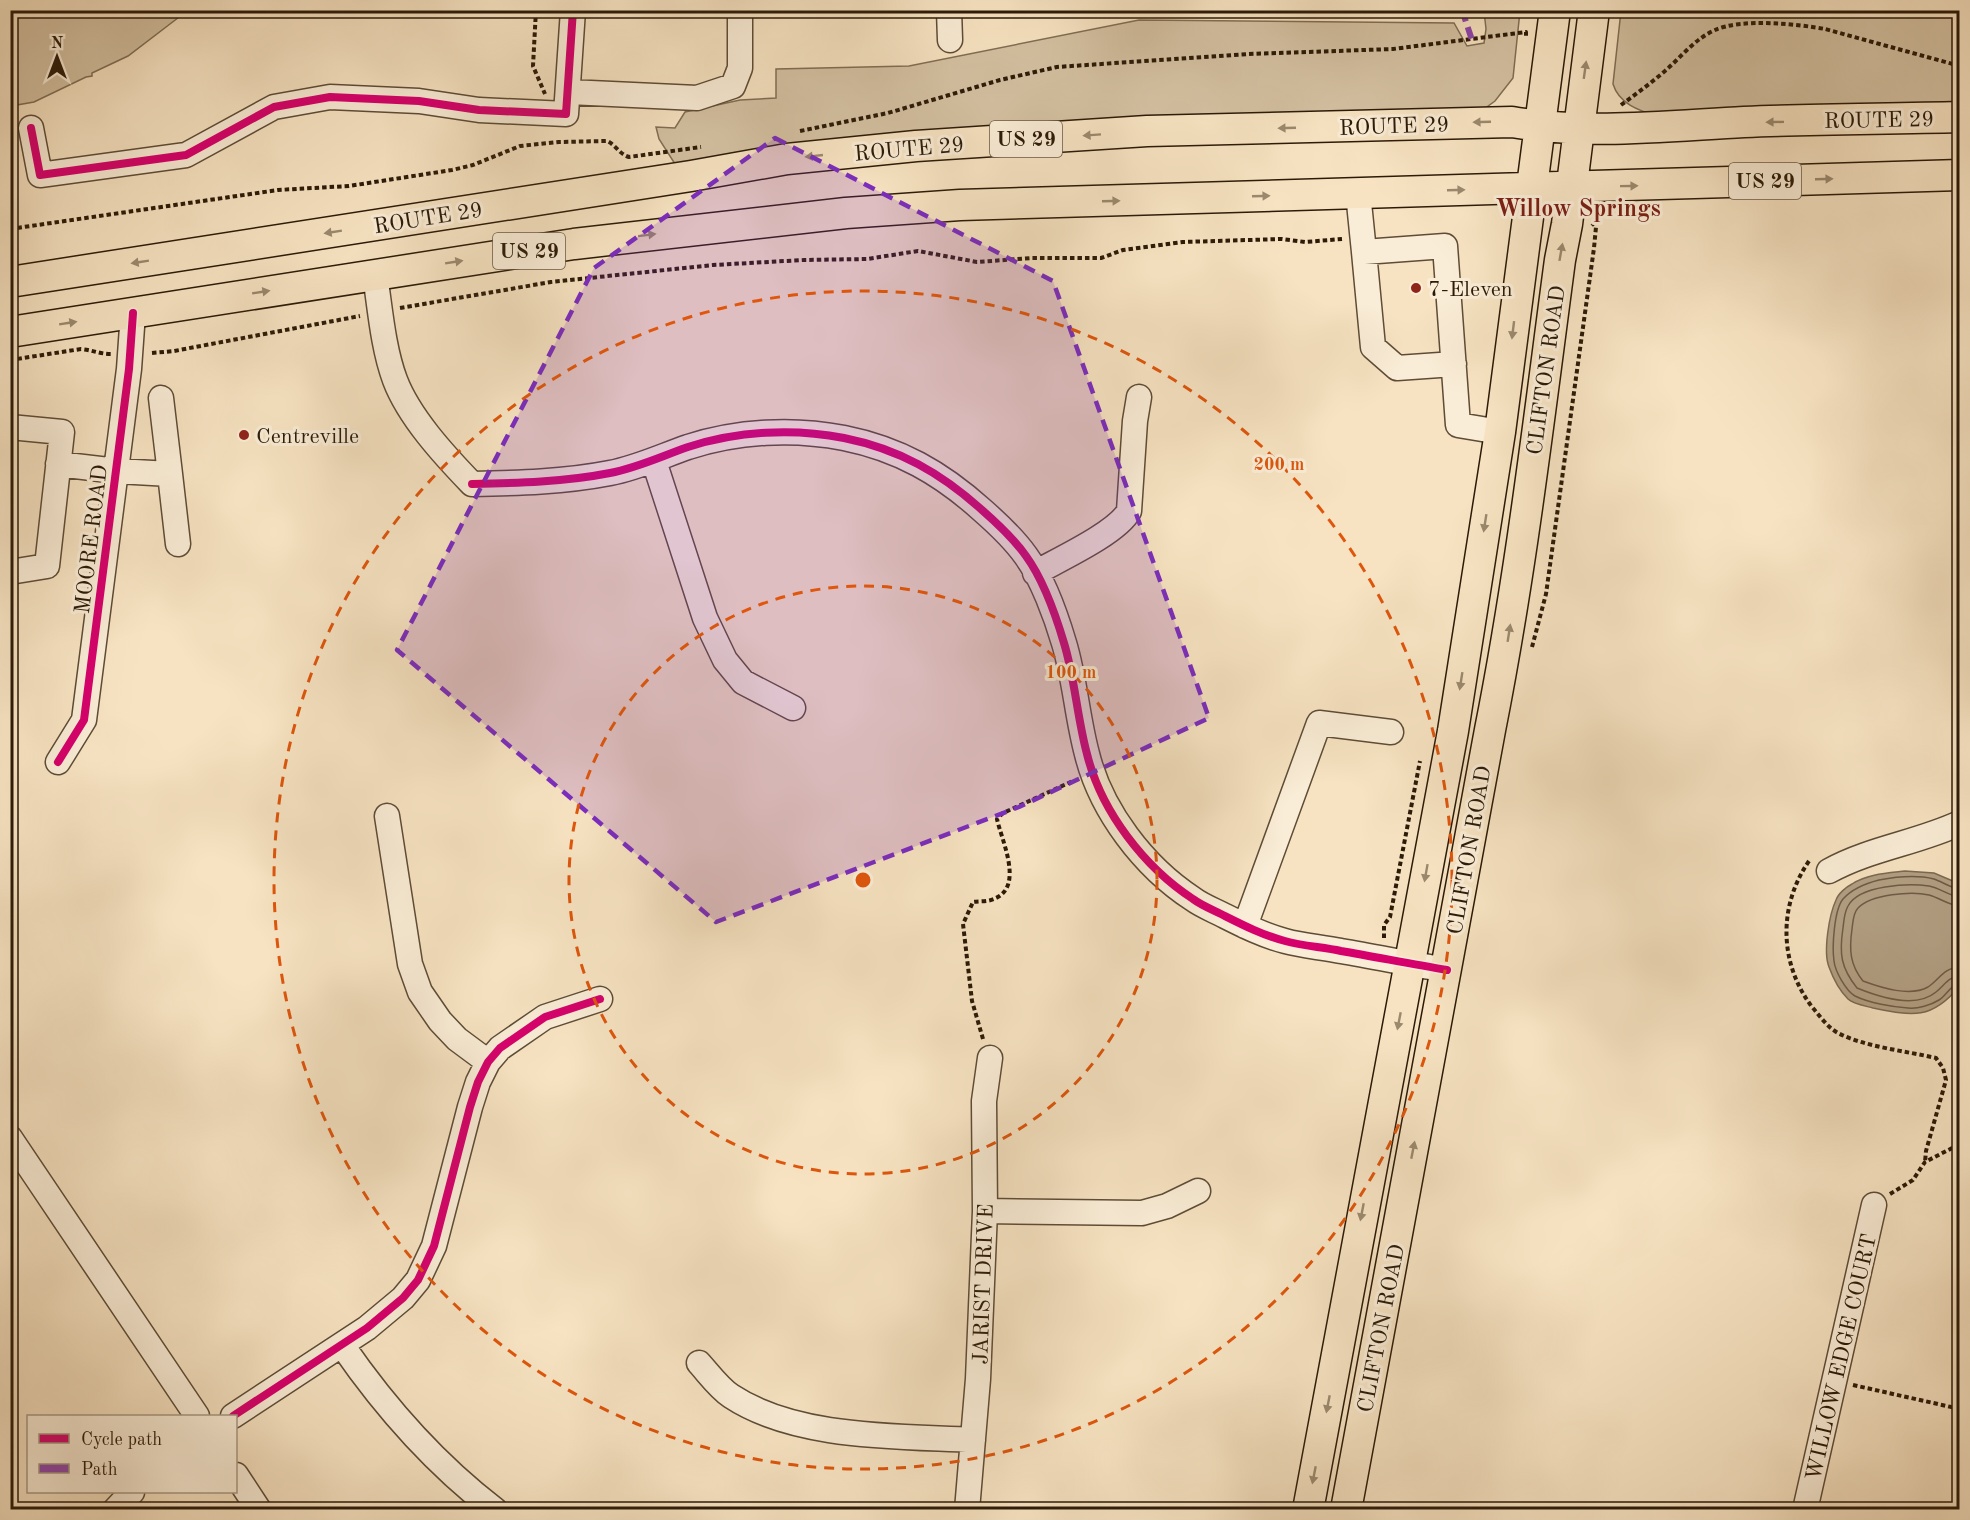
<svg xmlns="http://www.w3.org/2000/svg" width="1970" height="1520" viewBox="0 0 1970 1520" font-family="'Old Standard TT',serif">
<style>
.green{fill:#d4c1a2;stroke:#806e55;stroke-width:1.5}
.water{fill:#b29f83;stroke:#7c6a52;stroke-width:1.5}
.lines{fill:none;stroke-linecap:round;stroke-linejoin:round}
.shore{stroke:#6e5c46;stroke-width:1.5}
.minor-casing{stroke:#5e4c36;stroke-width:27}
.major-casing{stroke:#2b1a08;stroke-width:33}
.path{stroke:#2b1a08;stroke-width:4;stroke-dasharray:4.5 3;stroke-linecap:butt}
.minor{stroke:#faedd7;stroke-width:24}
.major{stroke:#f7e3c2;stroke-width:30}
.quiet{stroke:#8e44ad;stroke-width:6;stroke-dasharray:12 6;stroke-linecap:butt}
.cycleway-casing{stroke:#faedd7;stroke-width:11}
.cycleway{stroke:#d6006c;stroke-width:8}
.oneway{fill:#9b896e}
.marked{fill:#7b2cbf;fill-opacity:0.2;stroke:#7b2cbf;stroke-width:4.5;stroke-dasharray:12 8;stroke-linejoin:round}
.ring{fill:none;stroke:#df560c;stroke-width:3;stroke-dasharray:10 8}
.poi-dot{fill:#8f2418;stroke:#faedd7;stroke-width:2}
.labels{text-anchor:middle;stroke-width:6;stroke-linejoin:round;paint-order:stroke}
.shield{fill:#faedd7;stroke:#695946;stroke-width:1.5}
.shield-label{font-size:21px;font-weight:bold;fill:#2b1a08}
.street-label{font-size:22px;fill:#2b1a08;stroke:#faedd7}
.poi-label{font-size:22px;fill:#2b1a08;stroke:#faedd7;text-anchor:start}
.neighbourhood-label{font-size:24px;font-weight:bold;fill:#7a1f14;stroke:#faedd7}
.centre{fill:#df560c;stroke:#faedd7;stroke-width:3}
.ring-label{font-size:18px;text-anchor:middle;font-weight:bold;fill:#df560c;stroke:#faedd7;stroke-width:6;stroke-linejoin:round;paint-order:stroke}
</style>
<rect width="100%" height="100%" fill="#f7e3c2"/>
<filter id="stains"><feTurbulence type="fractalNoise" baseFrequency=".00333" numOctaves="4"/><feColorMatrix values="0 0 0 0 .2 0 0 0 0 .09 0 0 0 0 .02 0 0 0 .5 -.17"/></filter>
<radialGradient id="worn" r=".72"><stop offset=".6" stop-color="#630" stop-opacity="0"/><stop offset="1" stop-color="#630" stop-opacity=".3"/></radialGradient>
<path class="green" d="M11,10H187V11L128,56L92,73V76L86,77L34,102L11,106Z
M1484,11H1520L1513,78L1495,101L1473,117L675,164L659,139L656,127L675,128L685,112L740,100L776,98V69L909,66L1139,20L1454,23L1467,46L1484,43L1486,29Z
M1621,11H1959V107L1665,119C1645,112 1620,107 1613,84Z"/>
<path class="water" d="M1905,871L1934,873L1960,884L1959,987C1931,1020 1913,1016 1873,1008C1866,1006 1853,1004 1848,999C1840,991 1833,978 1829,967C1823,952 1829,915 1836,900C1838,894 1846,887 1852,884C1867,874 1888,873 1905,871Z"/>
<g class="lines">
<path class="shore" d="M1960,889C1950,888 1943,882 1934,879C1918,875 1895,877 1879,880C1867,883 1852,889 1843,899C1834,910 1832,947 1834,961C1835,971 1846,991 1855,996C1869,1003 1893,1007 1908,1008C1918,1009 1931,1005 1939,1000C1947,995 1950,985 1960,984
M1960,897C1949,896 1940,888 1929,886C1909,883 1859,885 1848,906C1844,913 1844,921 1843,928C1839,954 1841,968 1857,988C1879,997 1916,1009 1936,992C1945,985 1948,977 1960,976
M1960,906C1948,905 1940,898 1929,895C1912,891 1871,894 1858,908C1853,913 1853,922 1852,929C1849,950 1850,965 1863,981C1882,988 1910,997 1928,987C1940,979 1943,968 1960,967"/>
<defs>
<path id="minor" d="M949,10L950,40
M569,92L697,98L733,86L740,68V10
M31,128L40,175L186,155L274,107L330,97L419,101L479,110L566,114L573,10
M1358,193L1364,252L1445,246L1458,425L1500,432
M1364,252L1373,347L1397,368L1454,364
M375,275C380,308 383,348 395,380C409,417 444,455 472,484C518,483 564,482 610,473C637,468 662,456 688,447C738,431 793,428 844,438C899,449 941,473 982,510C998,524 1014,539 1026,556C1042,578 1056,616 1064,643C1075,679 1077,717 1087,754C1101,811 1144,867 1193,899C1201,905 1211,909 1221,914C1241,924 1262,935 1285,941C1303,946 1322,947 1341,951C1376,957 1411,964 1447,970
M161,398L170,474
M10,427L62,432L47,566L10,572
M654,461L705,618L725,660L743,682L793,708
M58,464L117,471L170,474L178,544
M1035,573C1058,560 1117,533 1129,511L1135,421L1139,397
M58,762L84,720L129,369L133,313
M387,816L410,964L420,992L440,1021L457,1039L488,1062
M1829,871C1871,848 1917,843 1960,823
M1245,926L1319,723L1391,732
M10,1138L197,1416
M985,1211L1142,1213L1167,1206L1198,1191
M342,1345C384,1406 435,1464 495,1510
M699,1363C709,1374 719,1388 731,1396C796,1439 898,1436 973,1440
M233,1416L367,1328L403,1298L418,1280L434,1246L470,1107L478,1082L488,1062L500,1048L545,1017L600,999
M236,1475L259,1510
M115,1510L132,1492
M967,1510L978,1379L985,1211L984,1101L990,1058
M1805,1510L1874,1205"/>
<path id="major" d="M10,282L691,176L787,159L916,146L1147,131L1512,122C1589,135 1667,126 1744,122C1816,119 1888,119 1960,117
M10,332L574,244L846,213L960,205L1960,175
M1308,1510L1453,731L1500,432L1555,10
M1346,1510L1490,730C1521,574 1539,417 1560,260L1567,224L1594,10"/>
</defs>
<use href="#minor" class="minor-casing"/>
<use href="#major" class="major-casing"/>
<path class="path" d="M536,10L533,66L545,94
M1621,105C1636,94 1651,83 1665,71C1681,57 1696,38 1715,30C1742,18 1797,24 1825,29L1960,66
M800,131L888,113L1000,80L1057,67L1249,54L1393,49L1526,32V36
M10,229L278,190L349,186L452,170L473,165L520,146L559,142L607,141C616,145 619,154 629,157L701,147
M400,308L551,282L713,265L804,260L867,259L918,251L977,262L1032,258H1101L1123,250L1183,242L1282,239L1305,242L1342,239
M152,353L174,351L360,316
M10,360L81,349C92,350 100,354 111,354
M1532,647L1546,594L1594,248L1596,227L1592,223
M1809,861C1778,906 1779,963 1812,1007C1820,1016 1827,1027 1838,1033C1865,1047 1906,1051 1936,1058L1943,1068L1946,1080L1926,1151L1925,1162
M1384,938V925L1390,917L1420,761
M983,1039L972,1001L963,924L973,902C980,901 989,902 996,898C1024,885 1001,839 997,819L1003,813L1073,781
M1890,1194L1913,1180L1925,1162L1960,1144
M1853,1385L1960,1409"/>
<use href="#minor" class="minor"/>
<use href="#major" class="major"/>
<path class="quiet" d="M1462,10L1472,40"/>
<defs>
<path id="cycleway" d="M31,128L40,175L186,155L274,107L330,97L419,101L479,110L566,114L573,10
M472,484C518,483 564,482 610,473C637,468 662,456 688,447C738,431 793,428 844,438C899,449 941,473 982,510C998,524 1014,539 1026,556C1042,578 1056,616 1064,643C1075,679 1077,717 1087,754C1101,811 1144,867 1193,899C1201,905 1211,909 1221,914C1241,924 1262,935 1285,941C1303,946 1322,947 1341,951C1376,957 1411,964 1447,970
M58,762L84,720L129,369L133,313
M233,1416L367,1328L403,1298L418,1280L434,1246L470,1107L478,1082L488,1062L500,1048L545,1017L600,999"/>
</defs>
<use href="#cycleway" class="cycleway-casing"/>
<use href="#cycleway" class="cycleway"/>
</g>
<defs><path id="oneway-solid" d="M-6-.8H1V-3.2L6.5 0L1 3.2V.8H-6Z" transform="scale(1.5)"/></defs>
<g class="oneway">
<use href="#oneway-solid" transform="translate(1585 70) rotate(-82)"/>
<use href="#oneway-solid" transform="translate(1482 122) rotate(178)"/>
<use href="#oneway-solid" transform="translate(1775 122) rotate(179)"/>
<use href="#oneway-solid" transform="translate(1287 128) rotate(178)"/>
<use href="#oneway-solid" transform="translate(1092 135) rotate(176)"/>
<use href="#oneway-solid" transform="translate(814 156) rotate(174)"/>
<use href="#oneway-solid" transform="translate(1824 179) rotate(-2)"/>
<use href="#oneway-solid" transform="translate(1629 186) rotate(-1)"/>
<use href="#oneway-solid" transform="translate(1456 190) rotate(-2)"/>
<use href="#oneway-solid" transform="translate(1261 196) rotate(-2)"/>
<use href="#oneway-solid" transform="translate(1111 201) rotate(-2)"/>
<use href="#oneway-solid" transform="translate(333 232) rotate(171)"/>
<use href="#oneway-solid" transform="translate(647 235) rotate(-7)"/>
<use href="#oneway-solid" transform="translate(1561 252) rotate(-80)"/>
<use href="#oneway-solid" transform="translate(140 262) rotate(171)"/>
<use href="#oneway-solid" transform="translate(454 262) rotate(-9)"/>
<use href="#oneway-solid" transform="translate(261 292) rotate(-9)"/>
<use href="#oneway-solid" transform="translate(68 323) rotate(-9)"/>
<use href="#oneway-solid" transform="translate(1513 330) rotate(97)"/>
<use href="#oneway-solid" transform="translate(1485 523) rotate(99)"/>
<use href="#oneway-solid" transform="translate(1509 633) rotate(-81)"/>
<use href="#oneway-solid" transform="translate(1461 681) rotate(99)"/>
<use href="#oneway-solid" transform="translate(1426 873) rotate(100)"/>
<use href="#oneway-solid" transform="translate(1399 1021) rotate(101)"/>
<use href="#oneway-solid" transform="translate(1413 1150) rotate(-79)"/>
<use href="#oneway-solid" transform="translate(1362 1212) rotate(101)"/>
<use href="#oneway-solid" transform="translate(1328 1404) rotate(101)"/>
<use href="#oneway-solid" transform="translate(1314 1475) rotate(101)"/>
</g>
<path class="marked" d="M775,138L1053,281L1209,718L1019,807L716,922L397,650L594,268Z"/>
<g class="ring">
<circle cx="863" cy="880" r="294"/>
<circle cx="863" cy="880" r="589"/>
</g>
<g class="poi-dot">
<circle cx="1416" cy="288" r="6"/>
<circle cx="244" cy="435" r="6"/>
</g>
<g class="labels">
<g class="shield">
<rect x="990" y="121" width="72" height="36" rx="4.5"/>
<rect x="1729" y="163" width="72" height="36" rx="4.5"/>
<rect x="493" y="233" width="72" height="36" rx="4.5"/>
</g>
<g class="shield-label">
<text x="1026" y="146">US 29</text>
<text x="1765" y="188">US 29</text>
<text x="529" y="258">US 29</text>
</g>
<g class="street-label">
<text transform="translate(1879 119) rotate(-1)" y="8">ROUTE 29</text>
<text transform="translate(1394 125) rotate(-2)" y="8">ROUTE 29</text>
<text transform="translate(909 148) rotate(-5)" y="8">ROUTE 29</text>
<text transform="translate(428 217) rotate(-9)" y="8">ROUTE 29</text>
<text transform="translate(1545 370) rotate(-82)" y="8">CLIFTON ROAD</text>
<text transform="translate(90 539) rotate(-83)" y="8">MOORE ROAD</text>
<text transform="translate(1468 850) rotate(-80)" y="8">CLIFTON ROAD</text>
<text transform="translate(982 1284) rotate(-88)" y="8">JARIST DRIVE</text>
<text transform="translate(1380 1328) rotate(-79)" y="8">CLIFTON ROAD</text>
<text transform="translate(1840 1357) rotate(-77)" y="8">WILLOW EDGE COURT</text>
</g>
<g class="poi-label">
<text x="1428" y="296">7-Eleven</text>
<text x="256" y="443">Centreville</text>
</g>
<g class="neighbourhood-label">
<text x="1578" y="216">Willow Springs</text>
</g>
</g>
<circle cx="863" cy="880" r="9" class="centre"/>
<g class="ring-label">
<text x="1279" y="470">200 m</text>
<text x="1071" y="678">100 m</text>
</g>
<rect width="1970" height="1520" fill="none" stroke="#f7e3c2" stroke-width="36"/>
<rect x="12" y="12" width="1946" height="1496" fill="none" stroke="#2b1a08" stroke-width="3"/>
<rect x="18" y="18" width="1934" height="1484" fill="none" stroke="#2b1a08" stroke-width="1.5"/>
<rect x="27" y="1415" width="210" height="78" fill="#faedd7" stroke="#a79984" stroke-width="1.5"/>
<rect x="39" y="1434" width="30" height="9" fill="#d6006c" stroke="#a79984" stroke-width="1.5"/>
<text x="81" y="1445" font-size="18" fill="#2b1a08">Cycle path</text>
<rect x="39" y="1464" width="30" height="9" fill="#8e44ad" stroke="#a79984" stroke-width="1.5"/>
<text x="81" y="1475" font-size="18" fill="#2b1a08">Path</text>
<g transform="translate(57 57)" stroke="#faedd7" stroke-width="4.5" paint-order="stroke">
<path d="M0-4.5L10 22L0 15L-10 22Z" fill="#2b1a08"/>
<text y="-9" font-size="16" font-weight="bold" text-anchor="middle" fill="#2b1a08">N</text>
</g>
<rect width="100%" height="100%" filter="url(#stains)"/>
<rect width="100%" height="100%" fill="url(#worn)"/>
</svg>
